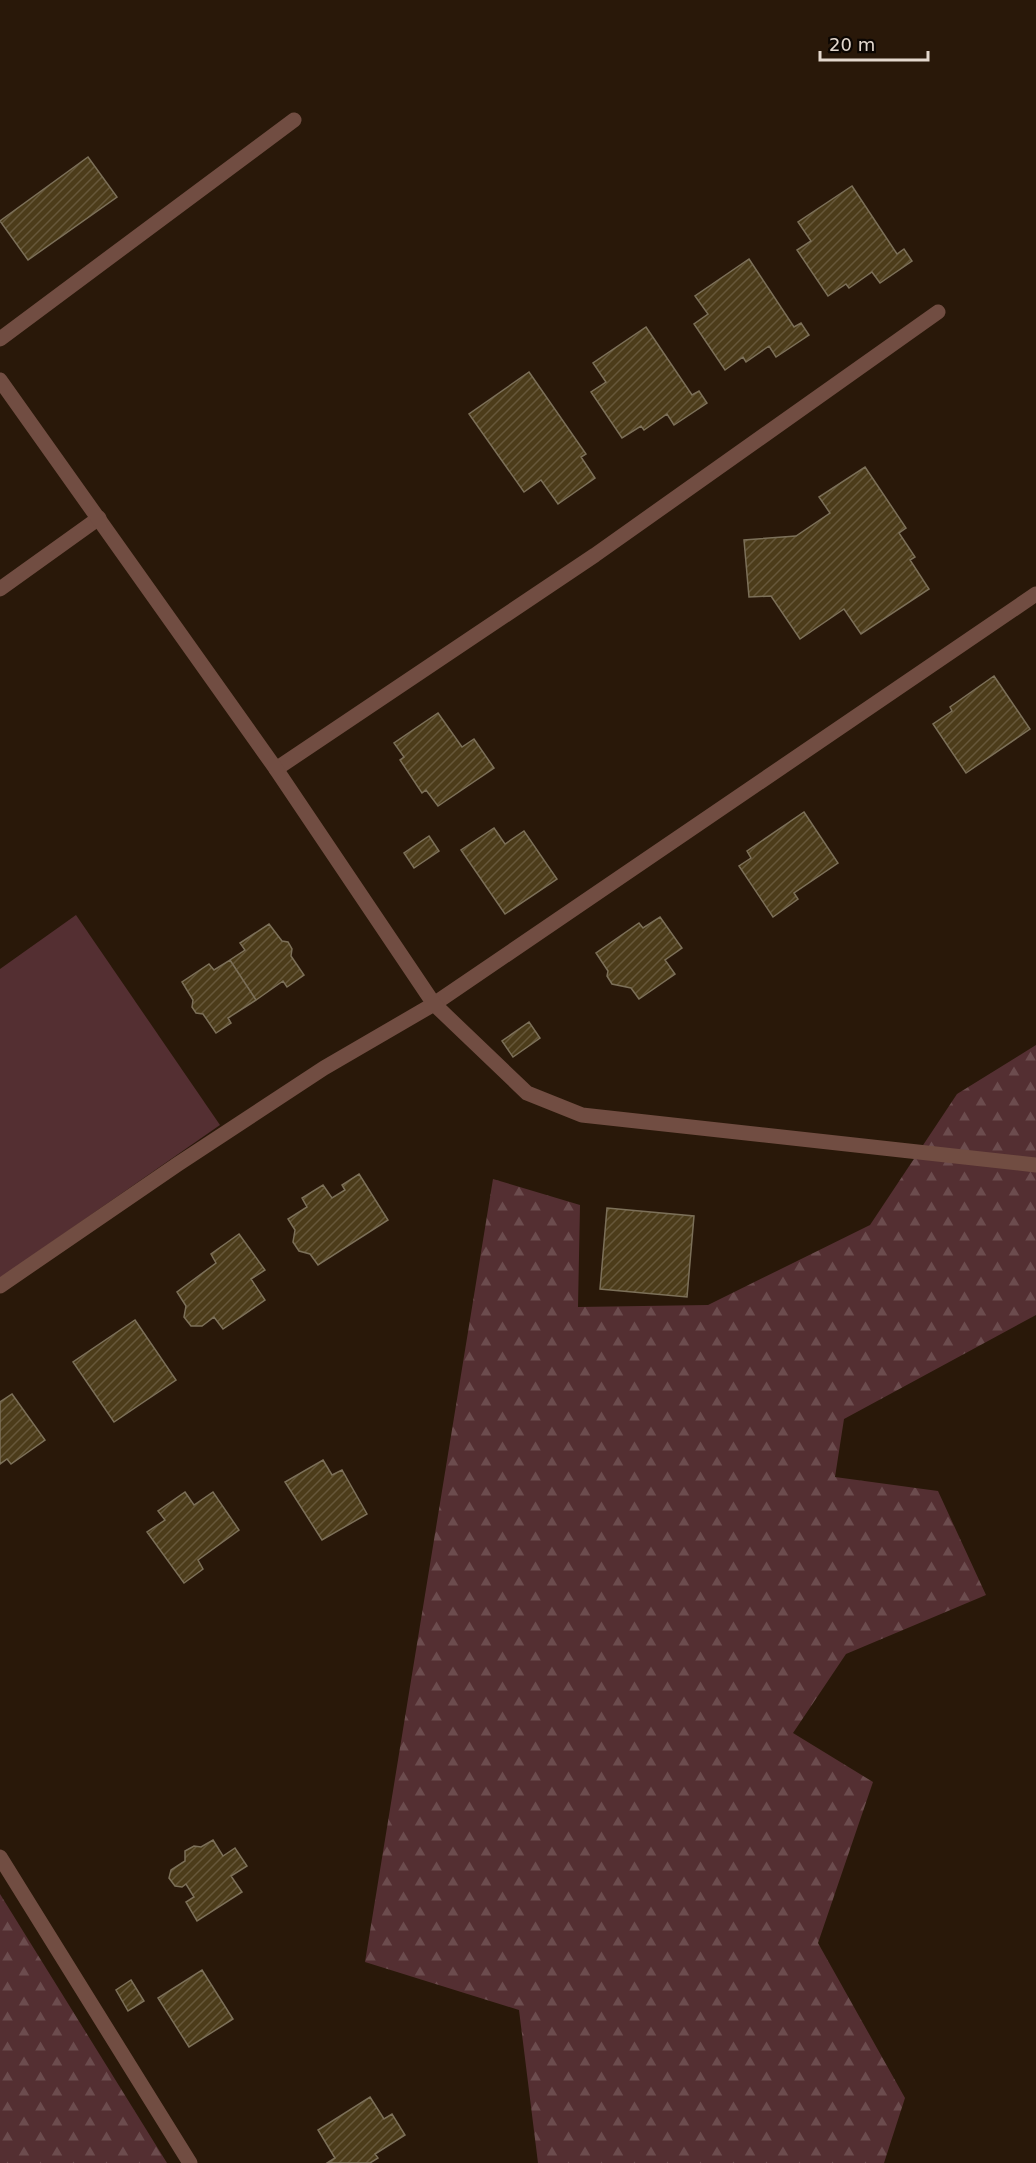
<svg xmlns="http://www.w3.org/2000/svg" width="1036" height="2163" viewBox="0 0 1036 2163" font-family="'DejaVu Sans',sans-serif">
<style>
.green{fill:#542f32}
.forest{fill:url(#forest-firs)}
.building{fill:url(#building-hatch);stroke:#7c7059;stroke-width:1.5}
.lines{fill:none;stroke-linecap:round;stroke-linejoin:round}
.lane{stroke:#714d42;stroke-width:15}
.street{stroke:#714d42;stroke-width:15}
</style>
<defs>
<pattern id="forest-firs" width="22" height="20" patternUnits="userSpaceOnUse" patternTransform="scale(1.5)"><rect width="22" height="20" fill="#542f32"/><path d="M5 1l3.5 6h-7zM16 11l3.5 6h-7z" fill="#6c4c4e"/></pattern>
<pattern id="building-hatch" width="6" height="6" patternUnits="userSpaceOnUse" patternTransform="scale(1.5)"><rect width="6" height="6" fill="#4c3c1a"/><path d="M-1 1l2-2M0 6l6-6M5 7l2-2" fill="none" stroke="#66573a"/></pattern>
</defs>
<rect width="100%" height="100%" fill="#291809"/>
<path class="green" d="M76,915L220,1125L0,1278V969Z"/>
<path class="forest" d="M1036,1045V1315L844,1419L835,1477L938,1491L986,1595L846,1654L793,1733L873,1782L818,1943L905,2098L884,2163H538L519,2010L365,1962L493,1179L580,1205L578,1307L708,1305L870,1225L957,1094Z
M0,1894L167,2163H0Z"/>
<path class="building" d="M88,157L117,197L28,260L0,221Z
M852,186L897,254L904,249L912,261L880,283L872,272L849,288L846,284L828,296L797,250L811,241L798,222Z
M749,259L794,327L801,323L809,335L776,357L769,346L746,362L743,357L725,370L694,324L708,314L695,296Z
M646,327L692,395L699,391L707,403L674,425L667,414L644,430L641,426L622,438L591,392L606,382L593,363Z
M529,372L586,454L581,457L595,478L558,504L541,480L524,492L469,414Z
M865,467L906,528L899,533L915,557L910,560L929,589L861,634L844,609L800,639L771,596L749,597L744,540L796,536L830,513L819,497Z
M994,676L1030,729L966,773L933,724L952,711L950,707Z
M438,713L462,747L474,739L494,768L438,806L426,790L422,793L400,760L404,757L394,743Z
M804,812L838,863L794,893L798,899L773,917L739,866L751,858L747,851Z
M494,828L505,844L524,831L557,879L505,914L461,850Z
M429,836L439,851L414,868L404,853Z
M660,917L682,948L665,960L675,974L639,999L631,988L612,984L607,976L608,971L596,953L639,923L643,928Z
M269,924L282,941L288,942L292,949L291,956L304,975L287,987L283,981L256,1000L230,960L245,950L240,943Z
M230,960L256,1000L228,1018L231,1023L216,1033L203,1014L196,1013L192,1007L193,1000L182,982L209,964L214,970Z
M529,1022L540,1038L513,1057L502,1041Z
M359,1174L388,1220L318,1265L310,1254L299,1251L293,1242L295,1230L288,1219L307,1207L302,1198L323,1185L332,1198L345,1190L342,1185Z
M607,1208L694,1216L687,1297L600,1289Z
M239,1234L265,1270L251,1279L265,1300L223,1329L214,1317L202,1326H191L184,1317L186,1306L177,1292L216,1263L211,1254Z
M135,1320L176,1380L114,1422L73,1362Z
M12,1394L45,1440L11,1464L7,1459L0,1464V1402Z
M323,1460L332,1475L342,1470L367,1514L322,1540L285,1482Z
M185,1492L194,1505L213,1492L239,1530L198,1560L203,1569L184,1583L147,1532L165,1520L158,1511Z
M213,1840L223,1856L235,1848L247,1866L231,1876L242,1892L197,1921L186,1902L194,1897L186,1884L182,1887L175,1886L169,1878L171,1870L185,1861V1851L194,1846L201,1847Z
M202,1970L233,2019L189,2047L158,1998Z
M131,1980L144,2001L128,2011L116,1990Z
M370,2097L384,2119L392,2114L405,2135L375,2154L378,2158L370,2163H327L335,2158L318,2130Z"/>
<g class="lines">
<path class="lane" d="M0,339L294,120
M0,589L99,518
M276,769L595,555L938,312
M434,1004L1036,594"/>
<path class="street" d="M0,380L276,769L434,1004
M0,1286L178,1164L324,1068L434,1004L527,1093L582,1115L1036,1165
M0,1857L190,2163"/>
</g>
<path d="M820 51v9h108v-9" fill="none" stroke="#e3d7cd" stroke-width="3"/>
<text x="829" y="51" font-size="18" fill="#e3d7cd" stroke="#0c0602" stroke-width="4.5" paint-order="stroke">20 m</text>
</svg>
